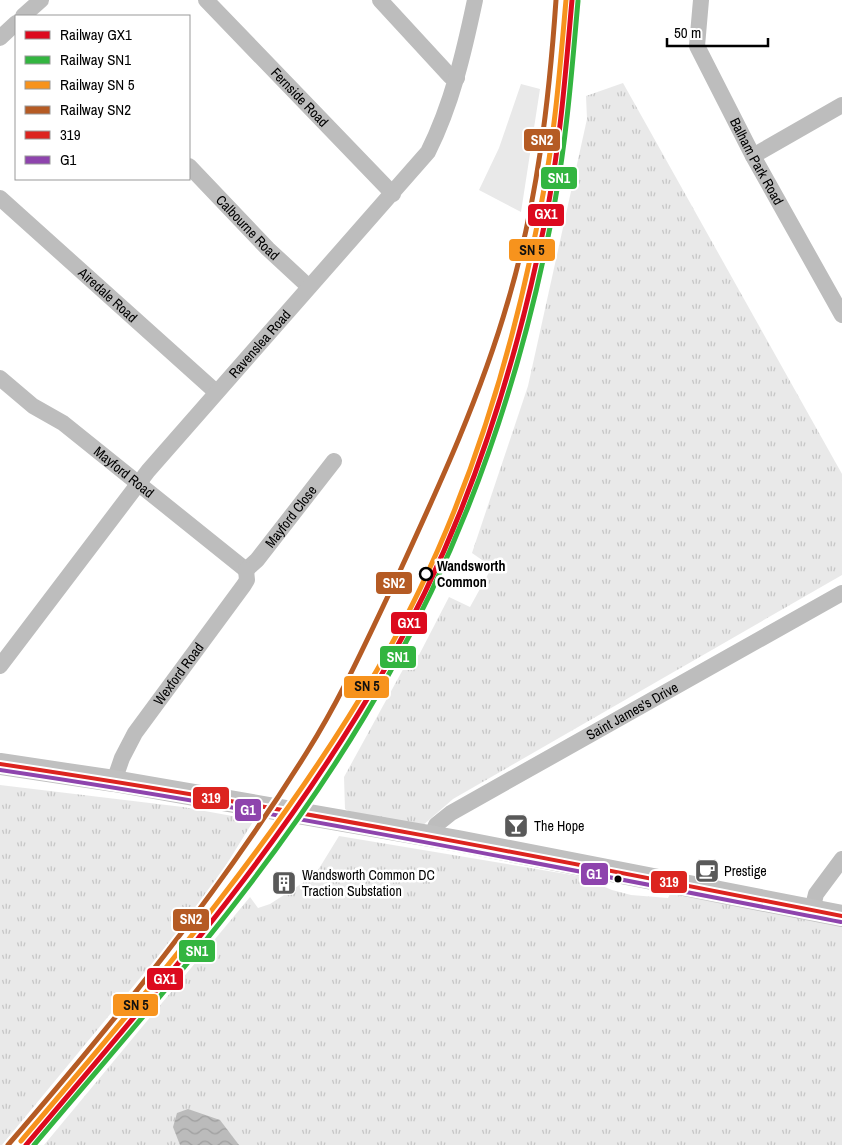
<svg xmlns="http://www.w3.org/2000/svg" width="842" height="1145" viewBox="0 0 842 1145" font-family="'Archivo Narrow',sans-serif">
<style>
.green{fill:#e9e9e9}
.park{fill:url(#park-tufts)}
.water{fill:url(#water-waves)}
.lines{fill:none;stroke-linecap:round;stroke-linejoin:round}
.minor{stroke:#bdbdbd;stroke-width:16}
.secondary{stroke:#c0c0c0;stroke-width:22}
.bus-1-casing{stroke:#fff;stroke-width:8}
.bus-2-casing{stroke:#fff;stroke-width:8}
.bus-1{stroke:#dc241f;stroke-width:4}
.bus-2{stroke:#8e44ad;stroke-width:4}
.rail-1-casing{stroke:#fff;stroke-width:9}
.rail-2-casing{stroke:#fff;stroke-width:9}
.rail-3-casing{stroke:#fff;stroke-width:9}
.rail-4-casing{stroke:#fff;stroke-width:9}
.rail-1{stroke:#dc0a1e;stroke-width:5}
.rail-2{stroke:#33b540;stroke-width:5}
.rail-3{stroke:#f7931d;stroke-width:5}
.rail-4{stroke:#b55b24;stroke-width:5}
.stop-dot{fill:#fff;stroke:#000;stroke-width:2.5}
.bus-dot{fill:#000;stroke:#fff;stroke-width:2}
.labels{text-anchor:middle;stroke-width:5;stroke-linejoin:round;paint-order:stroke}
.street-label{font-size:14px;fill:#000;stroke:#fff}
.stop-label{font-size:14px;font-weight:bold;fill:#000;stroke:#fff;text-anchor:start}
.poi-label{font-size:14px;fill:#000;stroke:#fff;text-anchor:start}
.line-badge{stroke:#fff;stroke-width:2}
.badge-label{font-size:14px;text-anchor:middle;font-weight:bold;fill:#fff}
.pale-badge-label{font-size:14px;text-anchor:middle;font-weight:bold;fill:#111}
</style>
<defs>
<pattern id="park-tufts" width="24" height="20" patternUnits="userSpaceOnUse" patternTransform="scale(1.25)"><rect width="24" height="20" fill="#e9e9e9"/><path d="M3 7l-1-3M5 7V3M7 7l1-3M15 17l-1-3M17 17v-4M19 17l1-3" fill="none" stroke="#c6c6c6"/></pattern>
<pattern id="water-waves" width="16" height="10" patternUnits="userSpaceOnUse" patternTransform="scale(1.25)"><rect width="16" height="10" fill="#bbb"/><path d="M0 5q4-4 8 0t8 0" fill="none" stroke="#9f9f9f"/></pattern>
</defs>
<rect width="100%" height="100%" fill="#fff"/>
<path class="green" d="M521,84L540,89L521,212L479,190L499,148Z"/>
<path class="park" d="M623,83L842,474V575L453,799L421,827L357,816L345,809L344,777L412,653L419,655L449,597L470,607L492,567L472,553L528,386L587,119L586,96Z
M0,785L183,807L254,820L223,870L169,943L2,1145H0Z
M339,836L578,876L612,890L631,895L668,898L670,894L842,925V1145H44L250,897L258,908L270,904L315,875Z"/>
<path class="water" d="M188,1109L220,1120L239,1145H180L173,1127L177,1113Z"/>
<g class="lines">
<g class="minor">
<path id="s1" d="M206,0L393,194"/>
<path d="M380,0L450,76L457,78"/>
<path id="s2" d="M701,0L697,46L753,156L842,315"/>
<path d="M23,16L41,0"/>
<path d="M0,38L16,23"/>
<path d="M753,156L842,105"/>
<path id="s3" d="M189,166L268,249L309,287"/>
<path id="s4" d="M0,198L216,392"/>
<path id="s5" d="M0,378L33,406L63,423L246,570"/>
<path id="s6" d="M246,570L257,560L334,461"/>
<path id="s7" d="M0,666L148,471L428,152C452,104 464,52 475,0"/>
<path id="s8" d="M114,781L122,758L135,733L244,585L247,580L246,570"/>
<path id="s9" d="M431,837L436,825L451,813L842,593"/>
<path d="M812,910L816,894L842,859"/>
</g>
<path class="secondary" d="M0,764L114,781L458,841L842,916"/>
<defs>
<path id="bus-1" d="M0,764C282,806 562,861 842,916"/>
<path id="bus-2" d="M0,770C282,812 561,868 841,922"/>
</defs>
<use href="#bus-1" class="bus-1-casing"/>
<use href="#bus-2" class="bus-2-casing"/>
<use href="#bus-1" class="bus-1"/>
<use href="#bus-2" class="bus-2"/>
<defs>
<path id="rail-1" d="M26,1145C154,994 284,845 383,672C466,528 518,364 549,201C561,134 566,67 572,0"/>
<path id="rail-2" d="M34,1145C161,995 295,846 390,672C471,526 525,365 555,201C567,135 572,68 578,1"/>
<path id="rail-3" d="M21,1141C149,990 277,841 377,670C461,526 512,362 542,200C555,134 560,67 566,0"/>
<path id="rail-4" d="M8,1145C116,1020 219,893 307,752C343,695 370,633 399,573C440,484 481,395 508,301C537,203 549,102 556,0"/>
</defs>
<use href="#rail-1" class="rail-1-casing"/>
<use href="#rail-2" class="rail-2-casing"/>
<use href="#rail-3" class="rail-3-casing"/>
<use href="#rail-4" class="rail-4-casing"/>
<use href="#rail-1" class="rail-1"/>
<use href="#rail-2" class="rail-2"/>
<use href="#rail-3" class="rail-3"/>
<use href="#rail-4" class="rail-4"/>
</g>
<defs>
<symbol id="bar-square" viewBox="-11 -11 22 22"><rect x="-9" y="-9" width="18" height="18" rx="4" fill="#595959" stroke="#fff"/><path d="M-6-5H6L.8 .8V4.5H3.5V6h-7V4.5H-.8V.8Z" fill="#fff"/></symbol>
<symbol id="cafe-square" viewBox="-11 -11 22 22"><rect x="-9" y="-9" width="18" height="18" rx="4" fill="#595959" stroke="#fff"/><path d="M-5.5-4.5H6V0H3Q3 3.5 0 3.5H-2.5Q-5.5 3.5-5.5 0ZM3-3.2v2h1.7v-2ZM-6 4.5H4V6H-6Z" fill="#fff"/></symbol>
<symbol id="building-square" viewBox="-11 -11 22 22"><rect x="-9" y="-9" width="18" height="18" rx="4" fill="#595959" stroke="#fff"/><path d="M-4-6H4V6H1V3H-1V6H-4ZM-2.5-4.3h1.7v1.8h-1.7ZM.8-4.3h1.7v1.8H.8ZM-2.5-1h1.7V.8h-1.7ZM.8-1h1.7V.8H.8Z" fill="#fff"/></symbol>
</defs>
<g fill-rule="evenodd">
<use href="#bar-square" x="502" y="812" width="28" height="28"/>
<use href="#cafe-square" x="693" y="857" width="28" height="28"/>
<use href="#building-square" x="270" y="869" width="28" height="28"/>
</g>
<circle class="stop-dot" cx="426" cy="574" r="6"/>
<circle class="bus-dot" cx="618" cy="879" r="4.5"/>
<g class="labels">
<g class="street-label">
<text dy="5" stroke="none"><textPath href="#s1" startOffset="135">Fernside Road</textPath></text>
<text dy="5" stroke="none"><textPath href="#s2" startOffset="176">Balham Park Road</textPath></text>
<text dy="5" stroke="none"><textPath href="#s3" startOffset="85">Calbourne Road</textPath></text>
<text dy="5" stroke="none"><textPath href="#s4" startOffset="145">Airedale Road</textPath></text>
<text dy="5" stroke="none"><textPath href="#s7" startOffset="414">Ravenslea Road</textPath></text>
<text dy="5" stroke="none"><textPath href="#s5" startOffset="156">Mayford Road</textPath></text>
<text dy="5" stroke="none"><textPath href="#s6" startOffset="70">Mayford Close</textPath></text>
<text dy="5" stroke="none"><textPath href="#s8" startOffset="126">Wexford Road</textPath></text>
<text dy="5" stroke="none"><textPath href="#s9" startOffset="240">Saint James's Drive</textPath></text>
</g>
<g class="stop-label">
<text x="437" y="571">Wandsworth<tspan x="437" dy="16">Common</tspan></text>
</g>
<g class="poi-label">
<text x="534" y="831">The Hope</text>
<text x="724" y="876">Prestige</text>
<text x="302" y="880">Wandsworth Common DC<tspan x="302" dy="16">Traction Substation</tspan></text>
</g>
</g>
<g class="line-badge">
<rect x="523" y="128" width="38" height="24" rx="5" fill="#b55b24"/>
<rect x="540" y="166" width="38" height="24" rx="5" fill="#33b540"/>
<rect x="527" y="203" width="38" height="24" rx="5" fill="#dc0a1e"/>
<rect x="508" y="238" width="48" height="24" rx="5" fill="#f7931d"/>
<rect x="375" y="571" width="38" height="24" rx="5" fill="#b55b24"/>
<rect x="390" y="611" width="38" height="24" rx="5" fill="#dc0a1e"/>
<rect x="379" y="645" width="38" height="24" rx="5" fill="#33b540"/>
<rect x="343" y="675" width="47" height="24" rx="5" fill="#f7931d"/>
<rect x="192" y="786" width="38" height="24" rx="5" fill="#dc241f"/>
<rect x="234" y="798" width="28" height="24" rx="5" fill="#8e44ad"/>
<rect x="580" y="862" width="29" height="24" rx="5" fill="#8e44ad"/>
<rect x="650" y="870" width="38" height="24" rx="5" fill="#dc241f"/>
<rect x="172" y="908" width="38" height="24" rx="5" fill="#b55b24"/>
<rect x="178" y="939" width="38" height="24" rx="5" fill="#33b540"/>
<rect x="146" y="967" width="38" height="24" rx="5" fill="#dc0a1e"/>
<rect x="112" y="993" width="47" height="24" rx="5" fill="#f7931d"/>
</g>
<g class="badge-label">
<text x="542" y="145">SN2</text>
<text x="559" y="183">SN1</text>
<text x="546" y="219">GX1</text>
<text x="394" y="588">SN2</text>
<text x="409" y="628">GX1</text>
<text x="398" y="662">SN1</text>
<text x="211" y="803">319</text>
<text x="248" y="815">G1</text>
<text x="594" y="879">G1</text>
<text x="669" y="887">319</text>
<text x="191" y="924">SN2</text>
<text x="197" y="956">SN1</text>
<text x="165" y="984">GX1</text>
</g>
<g class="pale-badge-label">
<text x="532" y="255">SN 5</text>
<text x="367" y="691">SN 5</text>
<text x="136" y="1010">SN 5</text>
</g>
<rect x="15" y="15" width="175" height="165" fill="#ffffff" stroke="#999999"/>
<rect x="25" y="31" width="25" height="8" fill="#dc0a1e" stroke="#999999"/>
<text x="60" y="40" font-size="15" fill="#000000">Railway GX1</text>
<rect x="25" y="56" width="25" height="8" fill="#33b540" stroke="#999999"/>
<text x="60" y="65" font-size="15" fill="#000000">Railway SN1</text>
<rect x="25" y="81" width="25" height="8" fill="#f7931d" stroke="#999999"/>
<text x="60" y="90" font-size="15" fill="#000000">Railway SN 5</text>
<rect x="25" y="106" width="25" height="8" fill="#b55b24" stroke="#999999"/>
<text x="60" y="115" font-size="15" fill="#000000">Railway SN2</text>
<rect x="25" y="131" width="25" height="8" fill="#dc241f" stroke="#999999"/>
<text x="60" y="140" font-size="15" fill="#000000">319</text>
<rect x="25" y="156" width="25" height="8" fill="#8e44ad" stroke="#999999"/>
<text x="60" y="165" font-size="15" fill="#000000">G1</text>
<path d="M667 38v8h101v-8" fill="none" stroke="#000000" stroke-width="2.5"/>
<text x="674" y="38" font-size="15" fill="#000000" stroke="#ffffff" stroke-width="4" paint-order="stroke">50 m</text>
</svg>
